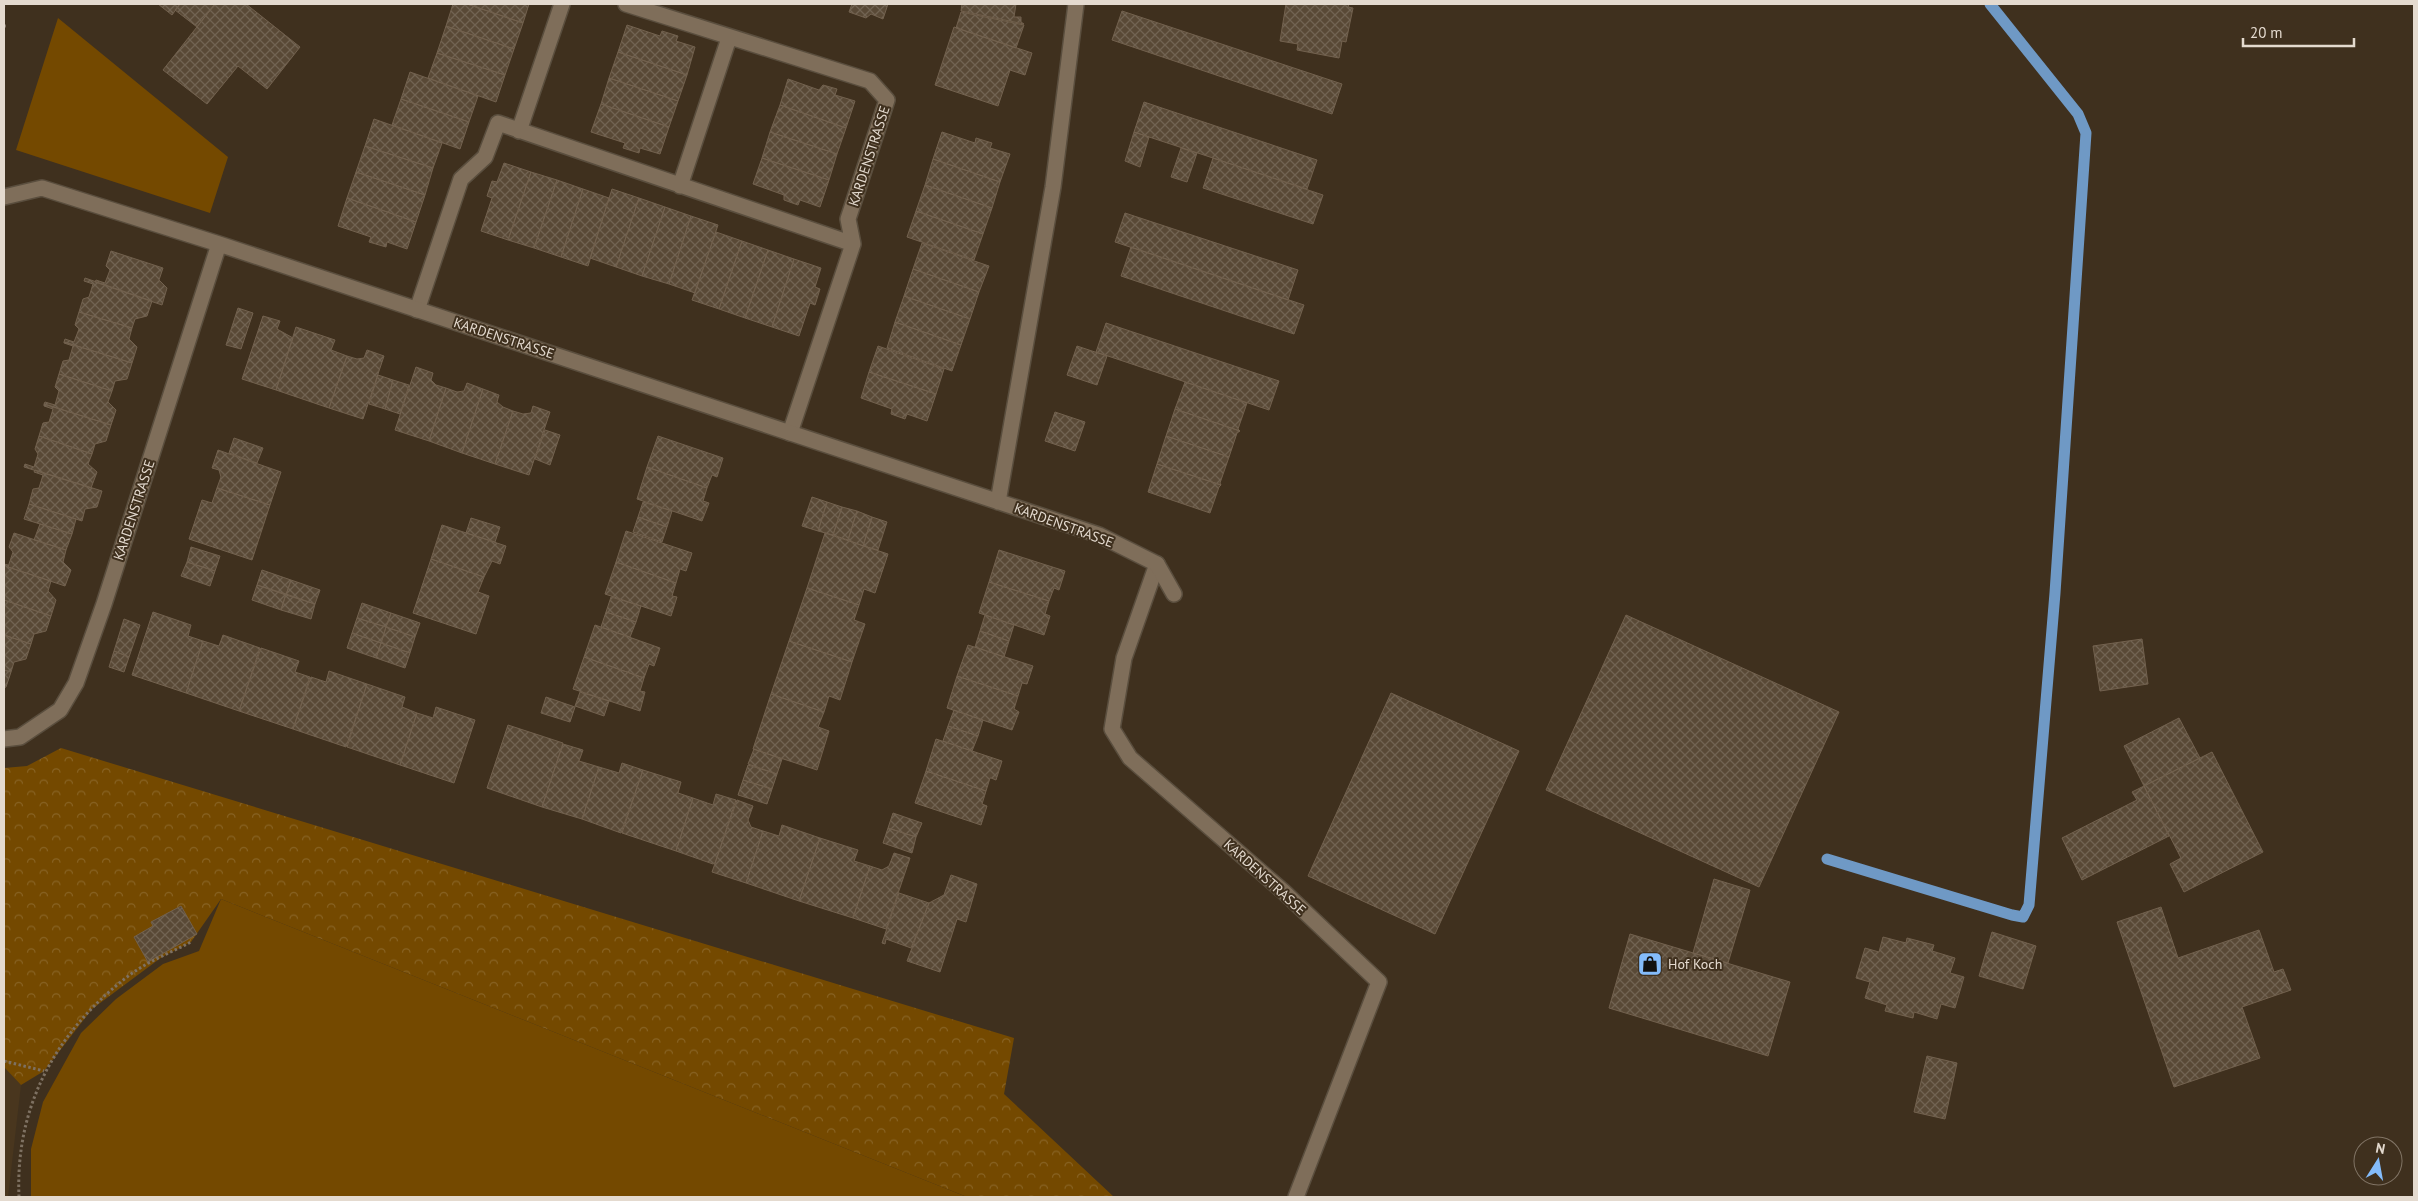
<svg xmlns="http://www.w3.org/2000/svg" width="2418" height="1201" viewBox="0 0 2418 1201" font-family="'PT Sans',sans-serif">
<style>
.built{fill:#49361e}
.forest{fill:url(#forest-crowns)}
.park{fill:#744900}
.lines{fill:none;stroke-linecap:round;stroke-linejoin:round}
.stream{stroke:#6f99c5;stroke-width:11}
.building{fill:url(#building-cross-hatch);stroke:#72614e}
.service-casing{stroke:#5a4e3e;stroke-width:18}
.minor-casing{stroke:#5a4e3e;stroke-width:18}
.path{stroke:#7e7162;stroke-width:3;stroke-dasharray:2.5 2.5;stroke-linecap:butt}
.service{stroke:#7f6e5a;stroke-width:15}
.minor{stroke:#7f6e5a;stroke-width:15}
.labels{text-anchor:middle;stroke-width:4;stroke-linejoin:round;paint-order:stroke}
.street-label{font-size:14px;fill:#e4dacf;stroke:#3f301e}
.poi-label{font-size:14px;fill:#e4dacf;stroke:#3f301e;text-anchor:start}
</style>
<defs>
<pattern id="forest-crowns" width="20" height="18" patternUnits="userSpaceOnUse" patternTransform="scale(1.25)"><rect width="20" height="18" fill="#744900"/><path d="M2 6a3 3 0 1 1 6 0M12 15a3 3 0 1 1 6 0" fill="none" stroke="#886324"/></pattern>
<pattern id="building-cross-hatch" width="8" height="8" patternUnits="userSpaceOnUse" patternTransform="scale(1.25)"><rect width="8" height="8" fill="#594936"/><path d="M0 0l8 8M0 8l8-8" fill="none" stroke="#716352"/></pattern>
</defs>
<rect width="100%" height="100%" fill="#3f301e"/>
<path class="built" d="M4,1067L21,1085L8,1197H4Z"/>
<path class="forest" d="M61,748L1014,1038L1004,1094L1114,1197H967L221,899L191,942L162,957L92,1009L44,1071L21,1085L4,1067V768L27,766Z"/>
<path class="park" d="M58,18L228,157L210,213L16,150Z
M221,899L967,1197H31V1149L43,1102L81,1033L116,999L163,964L199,951Z"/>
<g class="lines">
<path class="stream" d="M1827,859L2012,915L2023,917L2029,905L2055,593L2086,133L2078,114L1990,4"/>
</g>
<path class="building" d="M158,4H180L172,15Z
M180,4H215L197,27L175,10Z
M215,4H246L300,47L267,89L238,66L207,104L163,70Z
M453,4H467L523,23L514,49L446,26Z
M467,4H529L523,23Z
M852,4H888L883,19L871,14L866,18L849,12Z
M962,4H1016L1014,17H1021V22L1024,24L961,11Z
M1286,4H1349L1348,7L1353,8L1346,42L1342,41L1339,58L1297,50L1298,44L1280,41Z
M1122,11L1342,84L1332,114L1112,40Z
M961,12L1024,25L1016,48L956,28Z
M627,25L660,36L662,31L678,36L676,41L695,47L687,75L618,52Z
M446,26L514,49L505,75L437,53Z
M954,27L1032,53L1025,75L1010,70L998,106L935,85Z
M618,52L687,75L678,101L609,78Z
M437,53L505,75L496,102L428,78Z
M410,72L478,96L469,122L401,99Z
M609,78L678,101L669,127L601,104Z
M788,79L819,90L823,85L837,89L835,95L855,101L846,128L780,105Z
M401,99L469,122L460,149L392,125Z
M1144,102L1317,160L1307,189L1134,132Z
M601,104L669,127L660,154L640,148L639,153L623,148L625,143L591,132Z
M780,105L846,128L837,154L770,132Z
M374,119L442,143L433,168L365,146Z
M770,132L837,154L829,180L762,158Z
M942,132L975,143L976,138L992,143L990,148L1010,154L1000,182L933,159Z
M1134,132L1149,137L1140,167L1125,161Z
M365,146L433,168L425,195L356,172Z
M1181,148L1197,153L1187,182L1171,177Z
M762,158L829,180L820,207L800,200L798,205L784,200V195L753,184Z
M1213,158L1323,195L1313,224L1203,188Z
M933,159L1000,182L992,208L925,185Z
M504,163L531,172L508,240L481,231L492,198L487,196L492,181L497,182Z
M356,172L425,195L416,222L347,198Z
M531,172L557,180L534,248L508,240Z
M557,180L583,189L561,257L534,248Z
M925,185L992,208L983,234L916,211Z
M583,189L609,198L588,266L561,257Z
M612,189L639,198L616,267L590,258Z
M347,198L416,222L407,249L387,242L386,247L369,242L371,237L338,226Z
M639,198L665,207L642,276L616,267Z
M665,207L691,216L669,284L642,276Z
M916,211L983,234L974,260L907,237Z
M1125,213L1298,270L1288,300L1115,242Z
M691,216L718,225L695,293L669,284Z
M716,232L742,241L719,309L692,300Z
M742,241L768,250L745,318L719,309Z
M922,243L989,266L979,292L913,269Z
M1131,247L1304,305L1294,334L1121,276Z
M768,250L794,259L772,327L745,318Z
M111,251L163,268L159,280L167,288L162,305L95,282L96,280L105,283L110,270L106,266Z
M794,259L821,268L815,287L820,289L815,305L810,303L799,336L772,327Z
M913,269L979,292L970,319L904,296Z
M85,278L152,301L147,316L135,319L132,328L79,312L83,299L89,297L93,284L84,281Z
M904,296L970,319L961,345L895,322Z
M238,308L253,313L241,349L226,345Z
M79,312L132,328L129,339L137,347L132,363L64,342L65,339L74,342L79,329L75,325Z
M263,316L280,321L277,329L293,338L276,390L242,379Z
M895,322L961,345L952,371L887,348Z
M1106,323L1279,381L1269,410L1096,352Z
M296,327L335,340L331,350L347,356L329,408L276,390Z
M64,342L132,363L127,379L115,381L112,391L59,374L63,361L69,360L73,346L64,343Z
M878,346L944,369L936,394L869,372Z
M1077,346L1107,356L1097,385L1067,375Z
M367,350L384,356L363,419L329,408L347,356L357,359L364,358Z
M416,367L433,373L431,380L436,385L446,388L429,441L395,430Z
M869,372L936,394L927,421L907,414L905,419L891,414L892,409L861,398Z
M59,374L112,391L108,402L116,410L111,425L44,404L45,402L55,405L59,391L55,387Z
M378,375L393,380L385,409L369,404Z
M393,380L409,385L400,414L385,409Z
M1185,382L1247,403L1238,429L1240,431L1175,409Z
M467,383L483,389L462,453L429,441L446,388L457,392L464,391Z
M483,389L499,395L497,402L503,407L513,411L495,464L462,453Z
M44,404L111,425L106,441L95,444L92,454L39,436L43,423L49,422L53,409L44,406Z
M533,406L550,412L529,475L495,464L513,411L523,414L531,413Z
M1175,409L1240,431L1237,433L1229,457L1166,436Z
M1055,412L1085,422L1075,451L1045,441Z
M545,430L560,435L550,465L535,459Z
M39,436L92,454L88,464L97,472L91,488L24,467L25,464L34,467L38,454L35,449Z
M658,436L723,458L717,477L712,475L707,488L647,467Z
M1166,436L1229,457L1220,483L1221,485L1157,464Z
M234,438L263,448L257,463L229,453Z
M218,450L281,472L270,505L217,488L221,477L219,470L212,468Z
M1157,464L1221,485L1219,487L1210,513L1148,492Z
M647,467L707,488L703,501L709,503L702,521L637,499Z
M35,470L102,491L97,507L85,509L82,521L29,504L33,489L39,488L43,475L34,472Z
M217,488L270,505L252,560L189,539L202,500L212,503Z
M812,497L827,502L818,531L802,526Z
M643,502L672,511L667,527L638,517Z
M827,502L842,507L833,535L818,531Z
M29,504L76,519L72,534L24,519Z
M842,507L857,511L848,540L833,535Z
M857,511L872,517L863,546L848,540Z
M638,517L667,527L662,542L633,532Z
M872,517L887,522L878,550L863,546Z
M471,518L500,527L495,542L466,533Z
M40,524L72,534L66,550L34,540Z
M442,525L506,546L500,564L492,561L484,577L431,559Z
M626,531L692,553L686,571L680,569L676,583L616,562Z
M14,533L66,550L63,562L71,570L65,586L8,567L13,552L9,547Z
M825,533L888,554L875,593L864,589L859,605L807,588Z
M191,547L220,556L215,571L187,562Z
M999,550L1065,571L1059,590L1054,588L1049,601L989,582Z
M431,559L484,577L478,592L489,596L476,634L413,613Z
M187,562L215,571L210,586L181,576Z
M616,562L676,583L672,596L677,597L671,616L605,594Z
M4,564L8,565V567L51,581L48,591L56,600L51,616L4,600Z
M262,570L291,580L286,595L257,585Z
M291,580L320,590L315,604L286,595Z
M989,582L1049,601L1045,614L1050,616L1044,635L979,613Z
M257,585L286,594L281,610L252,600Z
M807,588L859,605L854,620L865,624L852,662L789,641Z
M286,594L315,604L311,619L281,610Z
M611,597L641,606L636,622L606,612Z
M4,600L51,616L46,631L34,634L31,644L4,635Z
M362,603L391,613L386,627L357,618Z
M153,612L191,625L188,636L203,641L186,693L132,675Z
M606,612L636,622L630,637L601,627Z
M391,613L420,623L415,637L386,627Z
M985,615L1014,625L1009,641L980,631Z
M1626,615L1839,712L1759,887L1546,790Z
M357,618L386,627L381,643L352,633Z
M124,619L140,625L129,657L114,651Z
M595,625L660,648L654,666L649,664L644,678L584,657Z
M386,627L415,637L410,653L381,643Z
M980,631L1009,641L1004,657L975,647Z
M352,633L381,643L376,658L347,648Z
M4,635L31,644L26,659L14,662L11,672L4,670Z
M223,635L260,648L239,711L186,693L203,641L219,646Z
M2142,639L2148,684L2100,691L2093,646Z
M789,641L852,662L840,700L829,696L824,712L771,694Z
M381,643L410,653L405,668L376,658Z
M968,645L1033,666L1027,684L1022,683L1018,696L957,676Z
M261,648L299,661L295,672L310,677L293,729L239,711Z
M114,651L129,657L124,672L109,667Z
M584,657L644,678L640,691L645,692L640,711L573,689Z
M4,670L11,672L6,687L4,688Z
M329,671L367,684L346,747L293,729L311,677L326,682Z
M957,676L1018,696L1014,709L1019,712L1012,730L947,708Z
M367,684L405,697L402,707L417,713L400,765L347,747Z
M580,692L609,701L604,716L575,706Z
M1391,693L1519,751L1435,934L1308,876Z
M771,694L824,712L818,727L829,731L817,770L753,749Z
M546,697L575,707L570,722L541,713Z
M436,707L475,720L454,783L400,765L417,713L433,718Z
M954,710L983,720L978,736L948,726Z
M2179,718L2200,758L2144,786L2124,746Z
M508,725L563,743L542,807L487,788Z
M948,726L978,736L972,751L943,741Z
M936,739L1002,761L996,780L991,778H990L986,791L926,771Z
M563,744L583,750L579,761L599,767L582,819L542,807Z
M754,749L782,759L777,774L748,764Z
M2212,752L2263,852L2184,892L2170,864L2181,858L2144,786Z
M622,763L643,770L621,833L582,819L599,767L619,773Z
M748,765L777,774L772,789L743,780Z
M643,770L681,782L678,793L693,798L676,851L622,833Z
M926,771L986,791L982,804L987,806L981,825L915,803Z
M743,780L772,789L767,804L738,795Z
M2144,786L2169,836L2082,880L2062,838L2137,800L2132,792Z
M716,794L736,800L715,863L713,864L676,851L693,798L713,805Z
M737,800L753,806L748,820L751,827L763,831L746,883L712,872Z
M893,813L922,823L916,837L888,828Z
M782,825L820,838L799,901L746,883L763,831L779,836Z
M888,828L916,837L912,853L883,843Z
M820,838L858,850L854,861L870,866L853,918L799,901Z
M894,853L910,858L886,929L853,918L870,866L882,870L889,866Z
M951,875L977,884L966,922L957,919L940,972L907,961L929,903L944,895Z
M1714,879L1750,890L1728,963L1693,953Z
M899,893L929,903L911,948L886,939L885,944L882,943Z
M181,906L197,934L148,962L134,937L153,926L151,922Z
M2161,907L2178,958L2259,930L2274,972L2283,969L2291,990L2242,1007L2260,1058L2174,1087L2117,922Z
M1992,932L2036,946L2023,989L1979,976Z
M1630,934L1790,982L1768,1056L1609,1008Z
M1883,937L1906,943L1907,938L1934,945L1932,951L1955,958L1950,973L1964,977L1955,1008L1941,1004L1937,1019L1914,1012L1913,1018L1885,1011L1887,1005L1865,998L1870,982L1856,978L1865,948L1879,952Z
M1927,1056L1957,1063L1945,1119L1914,1112Z"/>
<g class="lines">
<defs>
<path id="service" d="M626,4L870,81L887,100L848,219L853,244L790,433
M519,131L562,4
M680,186L729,38
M417,310L461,179L485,157L498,123L853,244
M1157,564L1124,658L1112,729L1130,758L1284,892L1379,982L1296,1197"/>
<path id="minor" d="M4,197L42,188L219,244L1099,535L1157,564L1174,594
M998,502L1053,187L1076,4
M4,739L20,737L60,710L76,683L104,604L219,244"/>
</defs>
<use href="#service" class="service-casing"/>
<use href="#minor" class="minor-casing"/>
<path class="path" d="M4,26H6
M4,1061L44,1071
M19,1197C15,1106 56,1032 127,977C146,962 170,953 191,942"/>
<use href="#service" class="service"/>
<use href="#minor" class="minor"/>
</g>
<defs>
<symbol id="shop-square" viewBox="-11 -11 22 22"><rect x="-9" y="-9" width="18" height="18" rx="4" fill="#84bcfb" stroke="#3f301e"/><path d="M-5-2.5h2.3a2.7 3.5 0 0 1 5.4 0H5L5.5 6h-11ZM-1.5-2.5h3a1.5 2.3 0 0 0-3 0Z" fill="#111"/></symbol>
</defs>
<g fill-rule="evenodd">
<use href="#shop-square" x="1636" y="950" width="28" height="28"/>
</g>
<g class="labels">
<g class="street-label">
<text transform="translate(869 156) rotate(-72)" y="5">KARDENSTRASSE</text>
<text transform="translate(504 338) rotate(18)" y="5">KARDENSTRASSE</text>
<text transform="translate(134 510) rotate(-72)" y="5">KARDENSTRASSE</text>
<text transform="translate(1064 525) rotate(20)" y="5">KARDENSTRASSE</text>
<text transform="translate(1265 877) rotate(42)" y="5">KARDENSTRASSE</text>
</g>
<g class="poi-label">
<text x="1668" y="969">Hof Koch</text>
</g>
</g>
<rect width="2418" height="1201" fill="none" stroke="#e4dacf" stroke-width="10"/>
<g transform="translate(2378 1161) rotate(11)"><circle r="24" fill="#3f301e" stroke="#817465"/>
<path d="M0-4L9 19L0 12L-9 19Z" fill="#84bcfb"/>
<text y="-8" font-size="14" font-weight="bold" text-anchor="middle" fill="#e4dacf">N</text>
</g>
<path d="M2243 38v8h111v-8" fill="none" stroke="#e4dacf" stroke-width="2.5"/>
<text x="2250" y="38" font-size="15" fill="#e4dacf" stroke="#3f301e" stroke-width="4" paint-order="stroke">20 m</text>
</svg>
